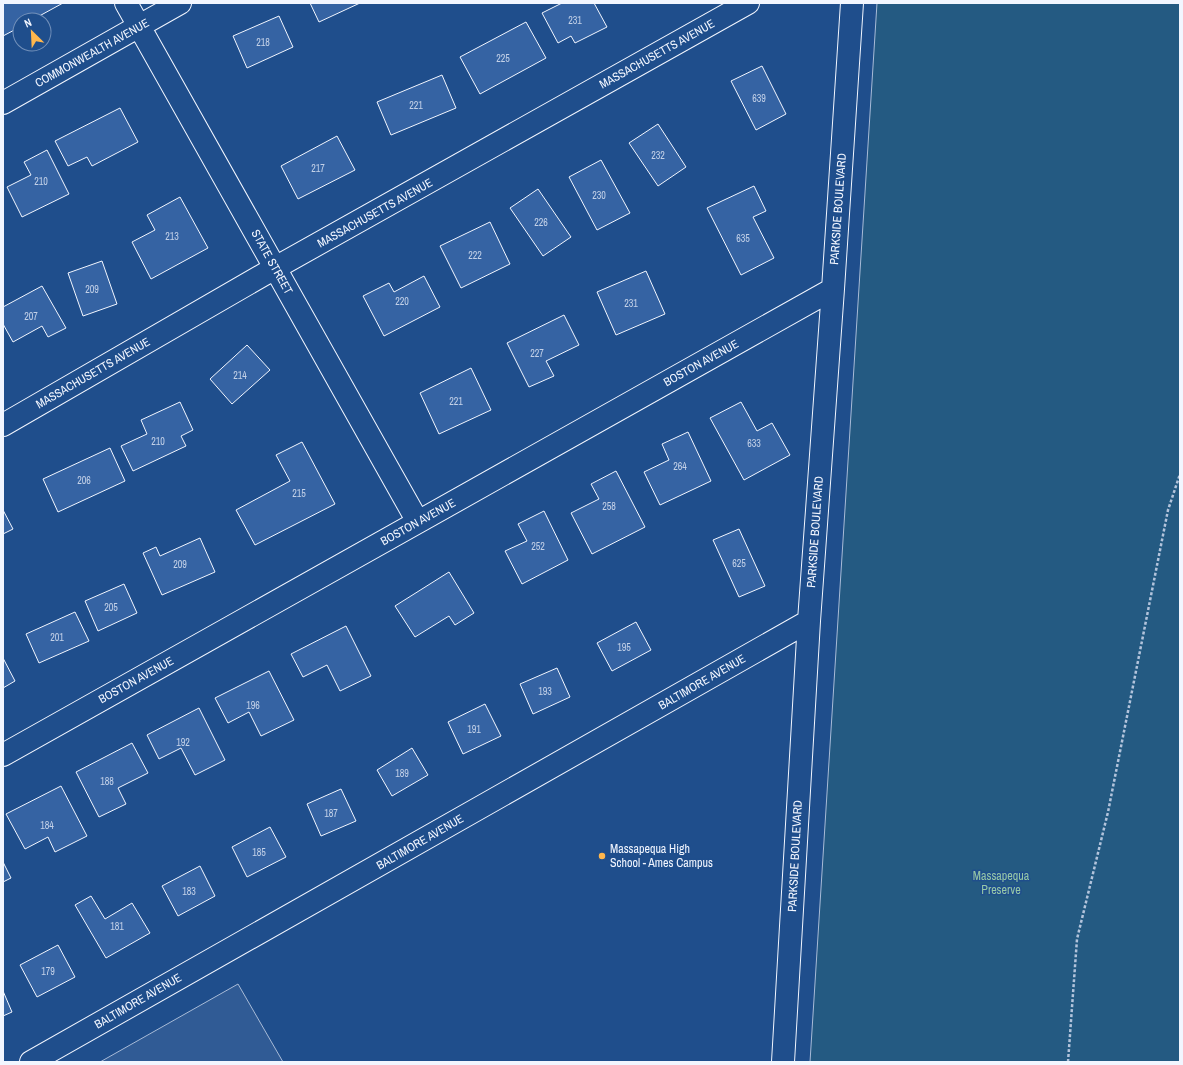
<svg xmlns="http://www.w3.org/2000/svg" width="1183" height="1065" viewBox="0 0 1183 1065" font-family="'Archivo Narrow',sans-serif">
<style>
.green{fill:#245a82;stroke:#a8bbd7}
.parking{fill:#305b95;stroke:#a8bbd7}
.building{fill:#3563a3;stroke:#f2f6ff}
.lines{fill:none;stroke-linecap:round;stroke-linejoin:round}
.street-casing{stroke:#f2f6ff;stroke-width:24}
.path{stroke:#b3c4dc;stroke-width:2.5;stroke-dasharray:3 2;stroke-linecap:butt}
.street{stroke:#1f4e8c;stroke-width:22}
.poi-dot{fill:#ffb74d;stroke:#1f4e8c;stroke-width:1.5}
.labels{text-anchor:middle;stroke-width:3;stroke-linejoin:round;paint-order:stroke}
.number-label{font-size:10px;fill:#c3d1e8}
.street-label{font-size:12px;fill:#f2f6ff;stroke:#1f4e8c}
.poi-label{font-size:12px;fill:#f2f6ff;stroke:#1f4e8c;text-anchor:start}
.park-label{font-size:12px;fill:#97c8a6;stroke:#1f4e8c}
</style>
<rect width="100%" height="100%" fill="#1f4e8c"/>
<path class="green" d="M877,3H1180V1062H810Z"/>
<path class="parking" d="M238,984L283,1062H100Z"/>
<path class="building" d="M3,3H63L32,20H20V27L3,36Z
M310,3H360L319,22Z
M562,3H594L607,27L575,43L571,36L558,43L542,13Z
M279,16L293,47L247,68L233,36Z
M526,22L546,58L480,94L460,57Z
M762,66L786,114L756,130L731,81Z
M442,75L456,108L391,135L377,102Z
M120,108L138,142L92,166L87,157L68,166L55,141Z
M658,124L686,167L658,186L629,143Z
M337,136L355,170L298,199L281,166Z
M47,150L69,194L22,217L7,187L31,175L24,162Z
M601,160L630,213L597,230L569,177Z
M754,186L766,211L753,217L774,258L741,275L707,208Z
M538,189L571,237L543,256L510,208Z
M180,197L208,248L151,279L132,242L155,230L147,215Z
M490,222L510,264L461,288L440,246Z
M102,261L117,304L83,316L68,273Z
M646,271L665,314L616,335L597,292Z
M424,276L440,307L384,336L363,296L389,283L394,292Z
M42,286L66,328L48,337L42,326L13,342L3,324V307Z
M564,315L579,345L546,361L554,376L529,387L507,343Z
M247,345L270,370L232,404L210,379Z
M471,368L491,410L439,434L420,393Z
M180,402L193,430L181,436L186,446L133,471L121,446L147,434L141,420Z
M741,402L757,431L772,423L790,455L744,480L710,418Z
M688,432L711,481L660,505L644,472L669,460L662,444Z
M302,442L335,504L255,545L236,510L290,481L276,455Z
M110,448L125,481L58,512L43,479Z
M616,471L645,527L592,554L571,513L599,499L591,484Z
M3,510L13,529L3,534Z
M544,511L568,560L522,584L505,551L527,541L518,524Z
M739,529L765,586L739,597L713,540Z
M200,538L215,572L162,595L143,553L156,547L160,556Z
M449,572L474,613L455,625L449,616L415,637L395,606Z
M124,584L137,613L98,631L85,601Z
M75,612L89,641L39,663L26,634Z
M636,622L651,650L612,671L597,643Z
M346,626L371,676L340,691L327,665L303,677L291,654Z
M3,658L15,681L3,688Z
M557,668L570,697L533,714L520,684Z
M269,671L294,720L261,736L249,712L228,723L215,698Z
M485,704L501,736L463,754L448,722Z
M199,708L225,760L195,775L181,748L159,759L147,735Z
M132,743L148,773L118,788L126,804L99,817L76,772Z
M412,748L428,775L392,796L377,770Z
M61,786L87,836L55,852L48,837L25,849L6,814Z
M341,789L356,821L321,836L307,804Z
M270,827L286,857L247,877L232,847Z
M3,862L11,878L3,882Z
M200,866L215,896L178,916L162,886Z
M91,896L105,919L132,903L150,933L106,958L75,905Z
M58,945L75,977L37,997L20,965Z
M3,991L12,1012L3,1016Z"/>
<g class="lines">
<defs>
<path id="street" d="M126,3L418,522
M3,103L180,3
M3,425L275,268L748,3
M3,755L833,289
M31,1062L809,621
M783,1062L809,621L833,289L852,3"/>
</defs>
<use href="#street" class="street-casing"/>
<path class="path" d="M1068,1062L1077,939L1108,812L1168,510L1180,474"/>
<use href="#street" class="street"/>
</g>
<circle class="poi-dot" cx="602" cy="856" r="4"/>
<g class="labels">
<g class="number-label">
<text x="575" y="24">231</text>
<text x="263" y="46">218</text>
<text x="503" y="62">225</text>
<text x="759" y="102">639</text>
<text x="416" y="109">221</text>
<text x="658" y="159">232</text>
<text x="318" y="172">217</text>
<text x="41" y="185">210</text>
<text x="599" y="199">230</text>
<text x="541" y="226">226</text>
<text x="172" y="240">213</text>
<text x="743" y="242">635</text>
<text x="475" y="259">222</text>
<text x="92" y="293">209</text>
<text x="402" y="305">220</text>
<text x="631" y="307">231</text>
<text x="31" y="320">207</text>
<text x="537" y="357">227</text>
<text x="240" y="379">214</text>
<text x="456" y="405">221</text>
<text x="158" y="445">210</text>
<text x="754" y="447">633</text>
<text x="680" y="470">264</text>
<text x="84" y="484">206</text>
<text x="299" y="497">215</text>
<text x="609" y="510">258</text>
<text x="538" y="550">252</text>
<text x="739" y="567">625</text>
<text x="180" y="568">209</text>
<text x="111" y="611">205</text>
<text x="57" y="641">201</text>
<text x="624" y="651">195</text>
<text x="545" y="695">193</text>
<text x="253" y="709">196</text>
<text x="474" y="733">191</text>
<text x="183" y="746">192</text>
<text x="402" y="777">189</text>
<text x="107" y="785">188</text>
<text x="331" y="817">187</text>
<text x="47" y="829">184</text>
<text x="259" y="856">185</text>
<text x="189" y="895">183</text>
<text x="117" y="930">181</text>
<text x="48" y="975">179</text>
</g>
<g class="street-label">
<text transform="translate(92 53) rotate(-29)" y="4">COMMONWEALTH AVENUE</text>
<text transform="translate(657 54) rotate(-29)" y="4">MASSACHUSETTS AVENUE</text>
<text transform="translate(838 209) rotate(-86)" y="4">PARKSIDE BOULEVARD</text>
<text transform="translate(375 213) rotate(-29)" y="4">MASSACHUSETTS AVENUE</text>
<text transform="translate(272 262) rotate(61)" y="4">STATE STREET</text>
<text transform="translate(701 363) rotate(-29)" y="4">BOSTON AVENUE</text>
<text transform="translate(93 373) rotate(-30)" y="4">MASSACHUSETTS AVENUE</text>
<text transform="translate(418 522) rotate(-29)" y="4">BOSTON AVENUE</text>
<text transform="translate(815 532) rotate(-86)" y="4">PARKSIDE BOULEVARD</text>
<text transform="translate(136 680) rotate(-29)" y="4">BOSTON AVENUE</text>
<text transform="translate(702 682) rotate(-30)" y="4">BALTIMORE AVENUE</text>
<text transform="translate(420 842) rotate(-30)" y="4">BALTIMORE AVENUE</text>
<text transform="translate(795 856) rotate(-87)" y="4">PARKSIDE BOULEVARD</text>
<text transform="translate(138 1001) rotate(-30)" y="4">BALTIMORE AVENUE</text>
</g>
<g class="poi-label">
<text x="610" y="853">Massapequa High<tspan x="610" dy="14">School - Ames Campus</tspan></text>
</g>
<g class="park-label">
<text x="1001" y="880">Massapequa<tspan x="1001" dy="14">Preserve</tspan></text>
</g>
</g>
<rect width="1183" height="1065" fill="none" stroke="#f2f6ff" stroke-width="8"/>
<g transform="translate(32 32) rotate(336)"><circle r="19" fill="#1f4e8c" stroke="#7391ba"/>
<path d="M0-3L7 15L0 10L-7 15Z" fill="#ffb74d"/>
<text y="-6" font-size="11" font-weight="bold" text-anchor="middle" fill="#f2f6ff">N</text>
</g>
</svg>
